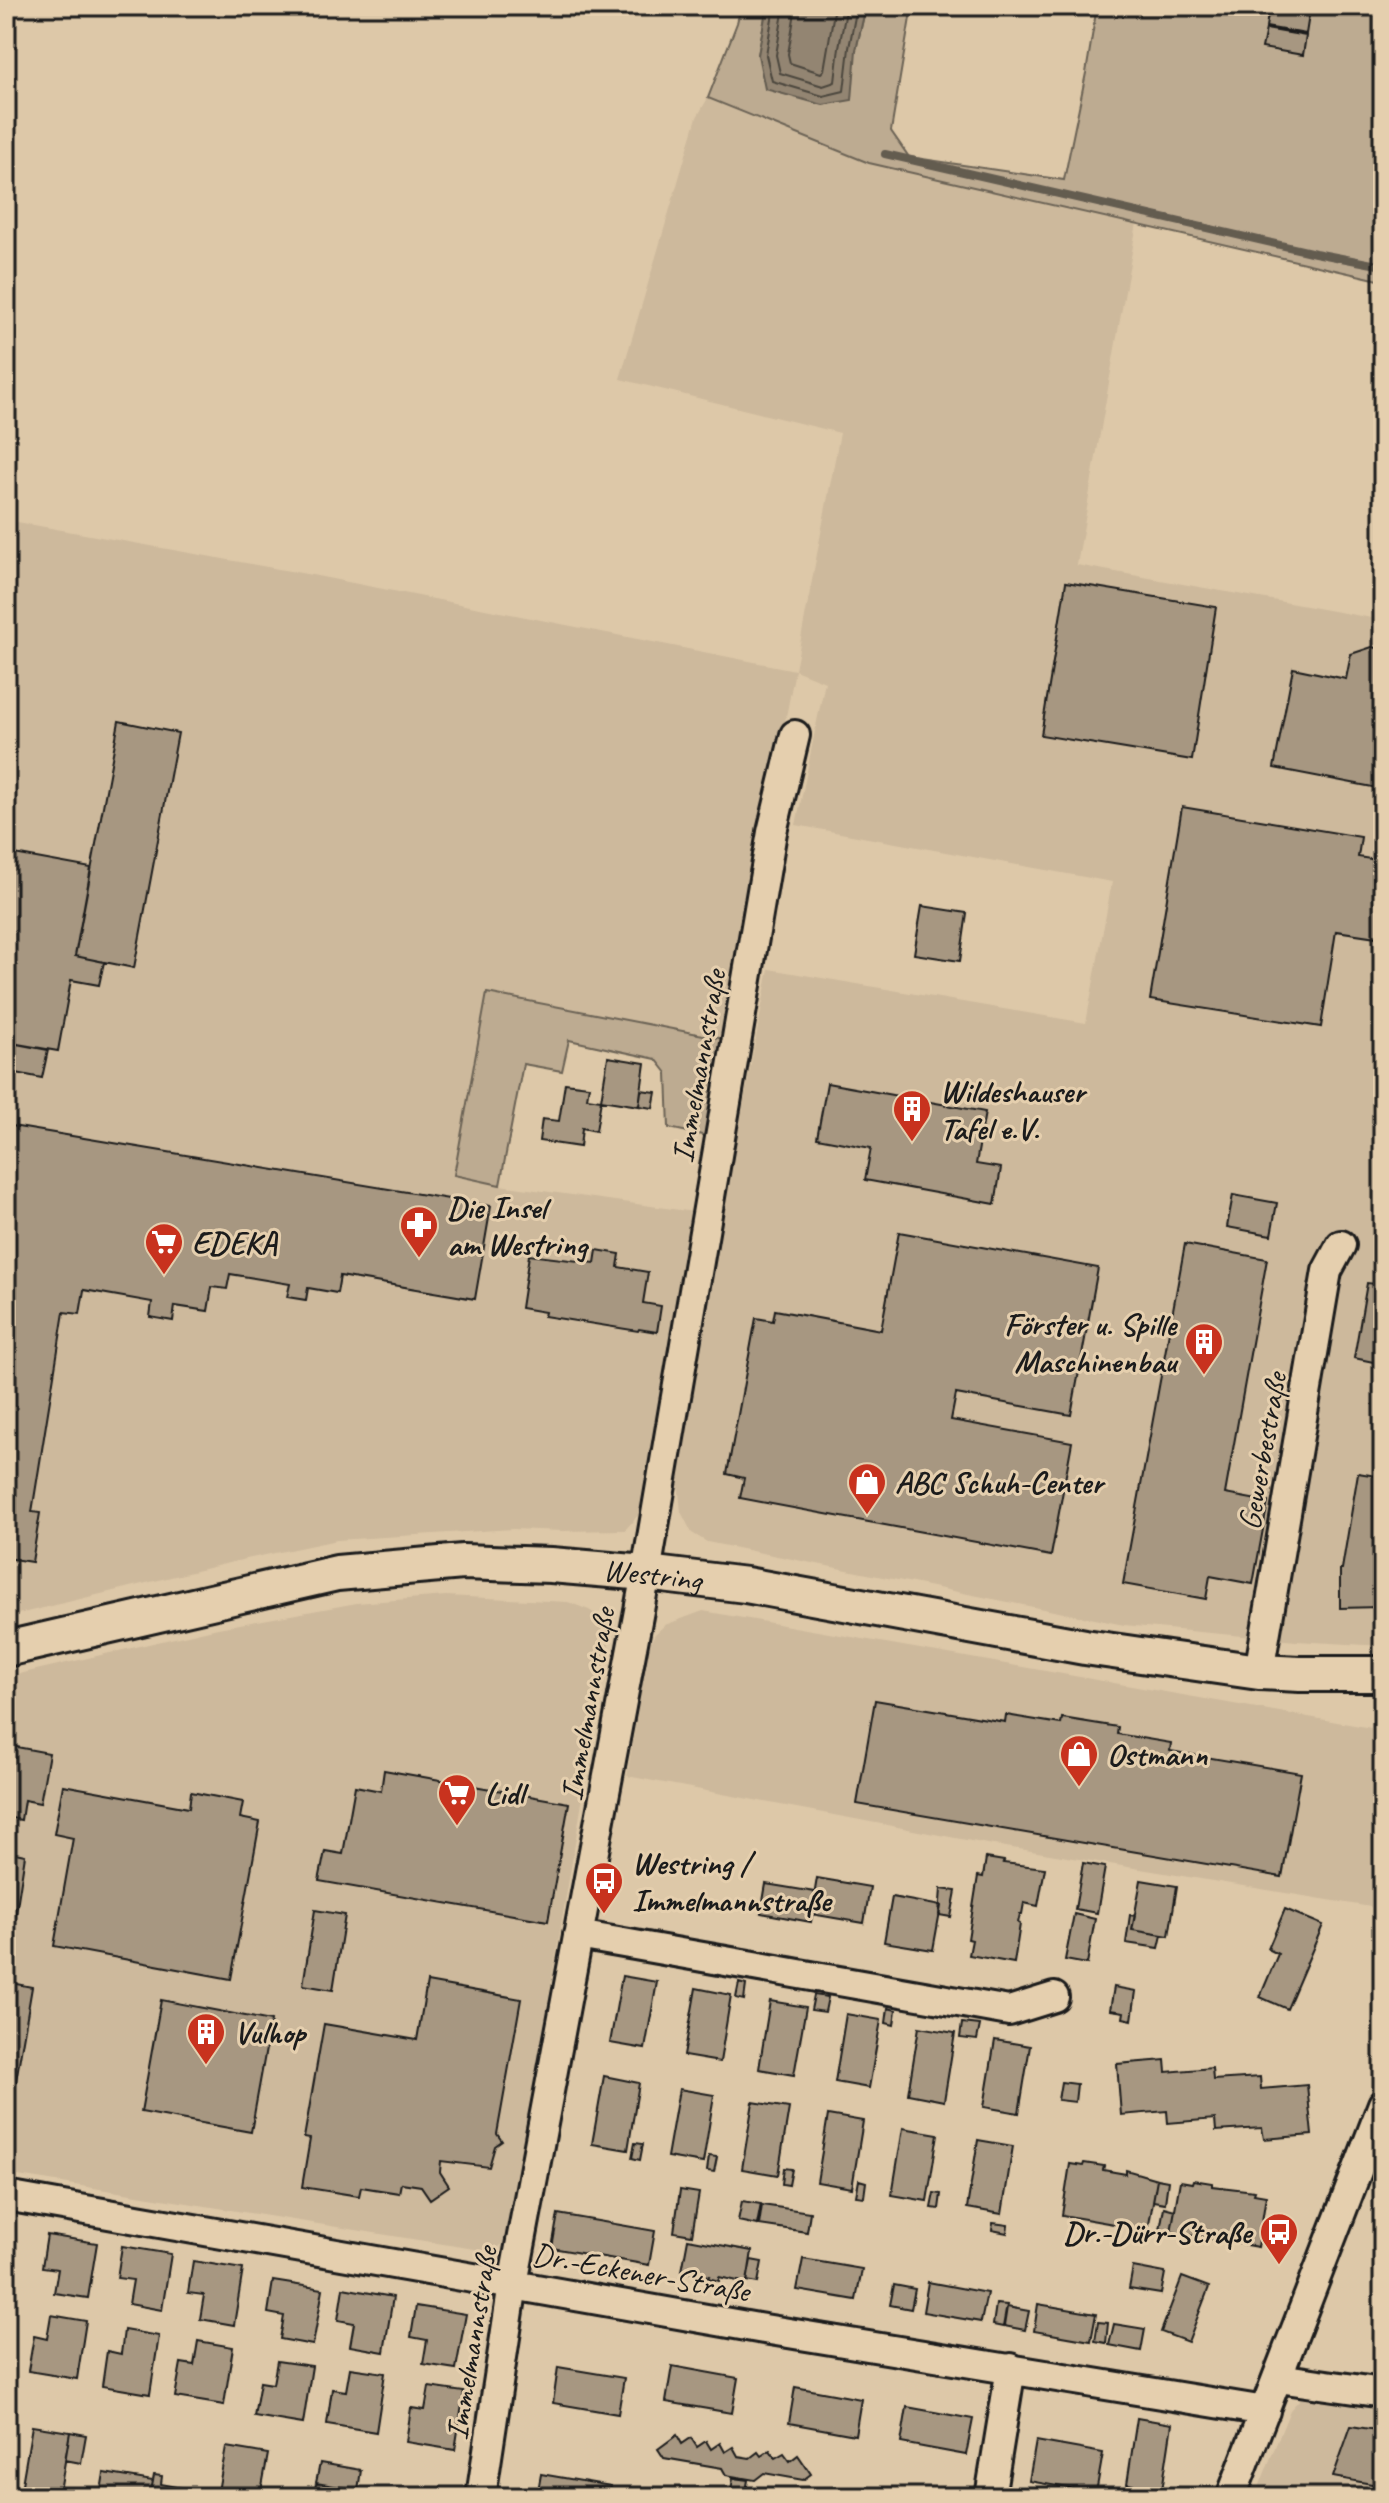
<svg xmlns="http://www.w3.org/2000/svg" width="1389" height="2503" viewBox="0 0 1389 2503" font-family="Caveat,sans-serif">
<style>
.built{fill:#cdb99c}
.green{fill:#bdab91;stroke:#6c6456;stroke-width:2}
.water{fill:#938572;stroke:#635b50;stroke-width:2}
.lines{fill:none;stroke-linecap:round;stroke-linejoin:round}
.shore{stroke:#4c463e;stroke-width:2}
.stream{stroke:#635b50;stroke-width:8}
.building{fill:#a79781;stroke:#1c1c1c;stroke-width:2}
.minor-casing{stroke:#1c1c1c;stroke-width:34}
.major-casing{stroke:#1c1c1c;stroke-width:40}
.minor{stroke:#e5cfae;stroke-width:28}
.major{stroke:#e5cfae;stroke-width:34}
.labels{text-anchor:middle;stroke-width:6;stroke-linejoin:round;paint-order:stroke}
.street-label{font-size:32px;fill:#1c1c1c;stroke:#e5cfae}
.poi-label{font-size:32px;font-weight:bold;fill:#1c1c1c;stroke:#e5cfae;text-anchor:start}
</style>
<rect width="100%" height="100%" fill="#ddc8a8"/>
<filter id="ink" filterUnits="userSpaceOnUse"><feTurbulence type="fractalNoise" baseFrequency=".0125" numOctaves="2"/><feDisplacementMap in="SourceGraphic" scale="16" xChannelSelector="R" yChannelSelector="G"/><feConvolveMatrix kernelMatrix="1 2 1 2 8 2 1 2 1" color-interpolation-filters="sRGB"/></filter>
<g filter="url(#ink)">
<path class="built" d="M708,98L869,163L1137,223L1077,565L1383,620V1646L1296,1641L1124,1625L707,1542L692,1533L681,1512L678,1481L730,1173L769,969L1086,1023L1112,882L796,825L825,682L795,670L724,1039L487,993L454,1175L500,1185L694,1212L640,1513L625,1530L562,1531L513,1529L337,1540L237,1561L6,1617V520L312,575L795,670L840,433L620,379L697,117Z
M446,1596L568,1602L589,1610L601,1618L608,1628L609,1643L508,2239L493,2252L6,2174V1677L218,1628L357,1603Z
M703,1611L1383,1730V1909L982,1843L627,1776L648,1647L655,1634L665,1625Z
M1300,2399H1323L1383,2409V2497H1255L1290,2410Z"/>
<path class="green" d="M741,6H767L758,55L856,50L866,6H912L891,131L909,157L1064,180L1086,73L1097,6H1383V281L869,163L708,98L737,23Z
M487,993L724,1039L707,1136L669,1128L667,1073L656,1059L569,1040L562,1071L523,1064L500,1185L454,1175Z"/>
<path class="water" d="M767,6H866L856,50L852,100L823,105L765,89L758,55Z"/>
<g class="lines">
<path class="shore" d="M774,6L766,55L772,81L823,96L844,91L849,48L857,6
M784,6L776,55L780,73L823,86L835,82L839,47L847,6
M796,6L788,54L790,63L821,73L824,70L835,6"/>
<path class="stream" d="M885,154L1315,253L1383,266"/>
</g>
<path class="building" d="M1269,8L1309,15L1306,34L1266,27Z
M1266,29L1306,36L1303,55L1262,48Z
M1066,582L1216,607L1192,760L1041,735Z
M1372,647L1383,649V789L1274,768L1293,668L1346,679L1351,654Z
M119,721L178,733L134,968L75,956Z
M1182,807L1361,837L1358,857L1383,861V938L1336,931L1321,1027L1150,1000Z
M9,853L91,868L75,956L104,962L99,985L71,980L58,1051L6,1042V871Z
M922,906L967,913L960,961L914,954Z
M6,1042L48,1050L42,1078L6,1071Z
M608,1057L645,1063L639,1106L601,1100Z
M565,1083L589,1086L587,1098L601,1100L596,1131L582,1128L580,1147L539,1141L542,1119L559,1121Z
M827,1083L985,1112L976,1164L1001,1168L995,1204L865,1180L871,1148L817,1138Z
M641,1090L656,1092L653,1108L639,1106Z
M6,1125L491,1206L475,1299L340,1276L337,1293L308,1288L306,1300L287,1297L290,1284L230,1274L227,1289L212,1287L208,1311L175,1306L173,1321L150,1317L152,1302L84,1290L80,1314L64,1312L32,1512L40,1513L32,1562L6,1558Z
M1233,1195L1277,1203L1271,1235L1227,1227Z
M899,1232L1098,1268L1071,1415L956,1394L951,1420L1072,1442L1051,1556L740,1498L744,1478L727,1474L756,1318L773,1321L775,1310L881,1330Z
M1185,1244L1267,1259L1225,1494L1268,1502L1253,1584L1210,1576L1206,1599L1123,1584Z
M597,1250L620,1254L618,1267L648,1272L643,1303L661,1306L657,1332L639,1329L638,1331L544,1316L545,1312L521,1308L529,1255L595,1263Z
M1379,1266L1383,1267V1364L1354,1358L1367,1283L1376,1284Z
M1358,1473L1383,1477L1381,1616L1379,1607L1340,1608V1569H1342Z
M875,1700L1005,1722L1006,1715L1061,1724L1062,1718L1118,1727L1117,1734L1171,1743L1170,1751L1301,1773L1282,1877L857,1804Z
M6,1745L49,1753L40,1803L24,1800L21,1820L6,1817Z
M384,1770L569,1803L548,1921L319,1881L325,1851L343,1854L355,1786L381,1791Z
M63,1785L189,1808L191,1792L243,1802L240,1818L260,1822L231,1979L54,1946L73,1838L54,1834Z
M6,1851L25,1855L11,1945H6Z
M986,1858L1004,1861L1003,1863L1045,1868L1038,1906L1024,1903L1022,1914H1020L1018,1923L1020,1924L1014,1963L969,1955L972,1940L968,1939L978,1876L983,1877Z
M1083,1863L1105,1867L1097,1913L1075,1909Z
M817,1878L870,1887L864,1923L811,1914Z
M1141,1880L1177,1886L1169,1936L1132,1930Z
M766,1884L815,1892L811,1922L761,1913Z
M941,1889L956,1891L951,1917L939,1915Z
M892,1897L941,1906L933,1950L884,1942Z
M1285,1909L1323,1925L1287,2009L1260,1997L1278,1954L1268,1949Z
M315,1910L345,1915L333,1990L303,1985Z
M1074,1914L1095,1919L1087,1964L1065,1960Z
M1130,1915L1135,1916L1132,1930L1162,1935L1159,1948L1126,1943Z
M622,1976L657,1982L645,2049L610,2043Z
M6,1982L32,1987L12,2104L6,2103Z
M427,1982L521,1999L497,2134L502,2141L495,2146L489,2167L441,2161L440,2172L449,2186L430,2199L421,2186L401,2183L399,2193L361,2187L359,2196L302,2187L310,2139L304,2138L324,2024L417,2040Z
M739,1983L746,1985L744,2000L736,1998Z
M1114,1987L1136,1991L1132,2020L1123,2018L1124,2012L1110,2010Z
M696,1988L731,1995L720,2062L684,2056Z
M814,1995L828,1997L825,2012L811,2010Z
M161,2000L271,2021L251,2132L141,2112Z
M770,2001L806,2007L794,2075L759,2069Z
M888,2008L896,2010L894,2025L886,2023Z
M846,2014L881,2020L869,2088L835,2082Z
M962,2023L980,2025L977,2040L960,2038Z
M919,2027L955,2033L944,2101L908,2094Z
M995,2040L1030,2046L1019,2113L984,2107Z
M1165,2060L1166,2072L1212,2068L1213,2080L1260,2077L1261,2089L1307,2085L1312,2135L1264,2139L1262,2128L1216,2131L1215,2119L1168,2123L1167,2111L1121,2115L1117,2064Z
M604,2076L639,2083L628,2150L592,2144Z
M1061,2082L1077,2084L1075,2102L1058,2100Z
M679,2089L714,2095L703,2163L667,2157Z
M753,2102L789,2108L778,2175L742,2169Z
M828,2115L863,2121L852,2188L817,2182Z
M903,2128L938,2134L927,2201L892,2195Z
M978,2140L1013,2146L1002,2214L967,2208Z
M635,2143L643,2144L640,2160L632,2158Z
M709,2156L717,2157L714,2172L707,2171Z
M1084,2163L1104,2166L1103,2170L1126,2174V2170L1157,2179L1148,2230L1062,2215L1070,2164L1083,2166Z
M784,2168L792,2169L789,2185L782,2184Z
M1157,2179L1168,2181L1165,2203L1153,2201Z
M859,2180L866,2182L864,2197L856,2196Z
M1193,2180L1212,2183V2186L1255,2191L1254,2194L1266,2196L1258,2247L1171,2232L1180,2181L1192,2183Z
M680,2190L699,2193L692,2235L674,2232Z
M934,2193L941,2194L939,2209L931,2208Z
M742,2201L761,2204L757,2225L738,2221Z
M762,2205L810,2212L807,2232L759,2225Z
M1164,2207L1175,2210L1171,2232L1160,2230Z
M558,2214L655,2231L649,2265L552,2248Z
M993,2223L1008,2225L1007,2233L992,2230Z
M47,2235L97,2243L88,2298L54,2293L58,2269L42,2267Z
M688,2239L752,2251L747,2283L719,2277V2281L708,2278L709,2276L682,2271Z
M122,2246L171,2254L162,2310L129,2304L133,2280L117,2278Z
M803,2259L862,2269L856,2300L797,2290Z
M751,2260L762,2262L758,2283L747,2281Z
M193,2261L243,2269L234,2325L200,2319L204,2295L188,2293Z
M1133,2267L1165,2273L1161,2294L1129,2289Z
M1182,2277L1209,2287L1188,2342L1161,2332Z
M273,2281L323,2289L313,2345L280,2339L284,2316L268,2313Z
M928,2282L987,2293L981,2322L923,2312Z
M894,2285L915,2289L911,2309L890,2305Z
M343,2288L393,2297L384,2352L350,2346L354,2323L338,2320Z
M996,2304L1007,2305L1003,2327L993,2325Z
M1038,2304L1096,2314L1091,2341L1034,2331Z
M416,2306L466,2314L456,2369L423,2364L427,2340L411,2337Z
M1007,2307L1029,2311L1025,2330L1004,2326Z
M51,2315L86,2321L77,2379L28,2371L34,2336L47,2339Z
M1098,2322L1108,2323L1106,2343L1095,2341Z
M1114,2324L1145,2329L1141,2351L1109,2345Z
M124,2330L159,2336L150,2394L102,2386L107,2351L121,2354Z
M198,2341L233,2347L224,2405L175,2397L181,2363L194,2365Z
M277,2361L312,2366L303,2424L254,2416L260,2382L273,2384Z
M672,2366L738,2378L732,2413L666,2402Z
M558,2367L624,2378L618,2414L553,2403Z
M350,2368L385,2373L376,2432L327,2424L332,2389L346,2391Z
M429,2387L464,2392L455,2450L406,2442L411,2408L425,2410Z
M795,2387L861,2399L855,2435L789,2423Z
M907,2407L973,2419L966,2455L901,2443Z
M1137,2418L1172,2424L1162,2490L1127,2484Z
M32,2426L70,2432L59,2497L20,2496Z
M1351,2426L1383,2431V2486L1333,2477Z
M70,2432L86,2435L81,2463L65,2460Z
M677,2435L682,2444L691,2438L697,2447L706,2441L711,2449L720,2443L725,2452L733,2447L738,2456L750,2458L758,2452L761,2456L770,2450L775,2458L784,2453L790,2461L798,2455L811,2474L803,2480L764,2473L755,2480L726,2475L722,2468L664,2458L658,2449Z
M1036,2441L1103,2453L1096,2493L1029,2481Z
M226,2447L268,2454L260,2497H217Z
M320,2463L361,2470L358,2490L316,2483Z
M104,2473L153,2481L150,2497H100Z
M541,2474L611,2486L609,2497H537Z
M154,2475L162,2476L161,2484L183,2488L181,2497H150Z
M733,2478L748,2480L745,2497H730Z
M316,2483L358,2490L357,2497H314Z"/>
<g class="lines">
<defs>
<path id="minor" d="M1259,1672L1327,1271L1341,1245
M578,1935L1009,2011L1054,1997
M6,2196L758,2328L1265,2411
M1278,2378L1383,2393
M481,2497L513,2284L646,1573L772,832L795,735
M990,2497L1011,2368
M1231,2497L1383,2104"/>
<g id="major">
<path id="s1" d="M6,1649L337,1573L463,1562L551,1565L646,1573L746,1585L1085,1647L1259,1672L1300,1674H1383"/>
</g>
</defs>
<use href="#minor" class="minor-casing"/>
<use href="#major" class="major-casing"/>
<use href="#minor" class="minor"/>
<use href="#major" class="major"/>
</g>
</g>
<defs>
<symbol id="building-pin" viewBox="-11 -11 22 30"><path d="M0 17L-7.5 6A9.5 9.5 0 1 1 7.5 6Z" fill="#c8321e" stroke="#e5cfae"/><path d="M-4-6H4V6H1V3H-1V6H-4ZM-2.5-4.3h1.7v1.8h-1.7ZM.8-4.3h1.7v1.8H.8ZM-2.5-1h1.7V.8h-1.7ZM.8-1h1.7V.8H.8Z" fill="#fff"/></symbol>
<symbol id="pharmacy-pin" viewBox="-11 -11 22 30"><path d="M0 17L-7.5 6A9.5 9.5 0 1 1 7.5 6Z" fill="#c8321e" stroke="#e5cfae"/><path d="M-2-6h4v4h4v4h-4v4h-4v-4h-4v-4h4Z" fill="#fff"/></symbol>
<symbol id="supermarket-pin" viewBox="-11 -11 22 30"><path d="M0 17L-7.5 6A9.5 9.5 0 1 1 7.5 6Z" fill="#c8321e" stroke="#e5cfae"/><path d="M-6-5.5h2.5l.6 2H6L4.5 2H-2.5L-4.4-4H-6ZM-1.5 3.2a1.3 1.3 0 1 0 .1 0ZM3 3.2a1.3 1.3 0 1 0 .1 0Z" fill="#fff"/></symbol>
<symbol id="shop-pin" viewBox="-11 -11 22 30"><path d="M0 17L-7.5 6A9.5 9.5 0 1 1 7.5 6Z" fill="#c8321e" stroke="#e5cfae"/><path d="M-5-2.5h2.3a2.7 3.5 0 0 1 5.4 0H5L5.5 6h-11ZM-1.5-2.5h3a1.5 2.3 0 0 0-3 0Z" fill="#fff"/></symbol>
<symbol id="bus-pin" viewBox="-11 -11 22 30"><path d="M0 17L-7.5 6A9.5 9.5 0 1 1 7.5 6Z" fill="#c8321e" stroke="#e5cfae"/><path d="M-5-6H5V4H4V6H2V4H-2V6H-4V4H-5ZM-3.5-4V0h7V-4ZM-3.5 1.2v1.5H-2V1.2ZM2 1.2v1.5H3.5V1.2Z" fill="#fff"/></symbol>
</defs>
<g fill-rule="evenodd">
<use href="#building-pin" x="890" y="1087" width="44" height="60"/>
<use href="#pharmacy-pin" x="397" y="1203" width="44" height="60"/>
<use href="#supermarket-pin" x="142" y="1220" width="44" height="60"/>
<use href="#building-pin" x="1182" y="1320" width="44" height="60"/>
<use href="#shop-pin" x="845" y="1460" width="44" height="60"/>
<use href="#shop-pin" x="1057" y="1732" width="44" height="60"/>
<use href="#supermarket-pin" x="435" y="1771" width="44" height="60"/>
<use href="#bus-pin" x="582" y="1859" width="44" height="60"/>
<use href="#building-pin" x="184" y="2010" width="44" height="60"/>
<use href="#bus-pin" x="1257" y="2210" width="44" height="60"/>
</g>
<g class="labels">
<g class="street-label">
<text transform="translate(698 1066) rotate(-80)" y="11">Immelmannstraße</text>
<text transform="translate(1262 1451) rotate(-80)" y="11">Gewerbestraße</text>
<text dy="11" stroke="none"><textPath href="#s1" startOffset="656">Westring</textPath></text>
<text transform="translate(587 1704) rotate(-80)" y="11">Immelmannstraße</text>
<text transform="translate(641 2272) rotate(10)" y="11">Dr.-Eckener-Straße</text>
<text transform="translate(471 2343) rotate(-81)" y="11">Immelmannstraße</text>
</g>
<g class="poi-label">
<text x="940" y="1102">Wildeshauser<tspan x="940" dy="37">Tafel e.V.</tspan></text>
<text x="447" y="1218">Die Insel<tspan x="447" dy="37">am Westring</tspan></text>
<text x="192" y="1253">EDEKA</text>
<text x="1176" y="1335" text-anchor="end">Förster u. Spille<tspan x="1176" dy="37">Maschinenbau</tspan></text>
<text x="895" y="1493">ABC Schuh-Center</text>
<text x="1107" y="1765">Ostmann</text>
<text x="485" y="1804">Lidl</text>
<text x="632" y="1874">Westring /<tspan x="632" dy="37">Immelmannstraße</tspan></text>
<text x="234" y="2043">Vulhop</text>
<text x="1251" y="2243" text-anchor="end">Dr.-Dürr-Straße</text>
</g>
</g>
<rect width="1389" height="2503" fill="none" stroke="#e5cfae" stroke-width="32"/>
<rect x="16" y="16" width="1357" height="2471" fill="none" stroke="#1c1c1c" stroke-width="3" filter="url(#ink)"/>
</svg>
